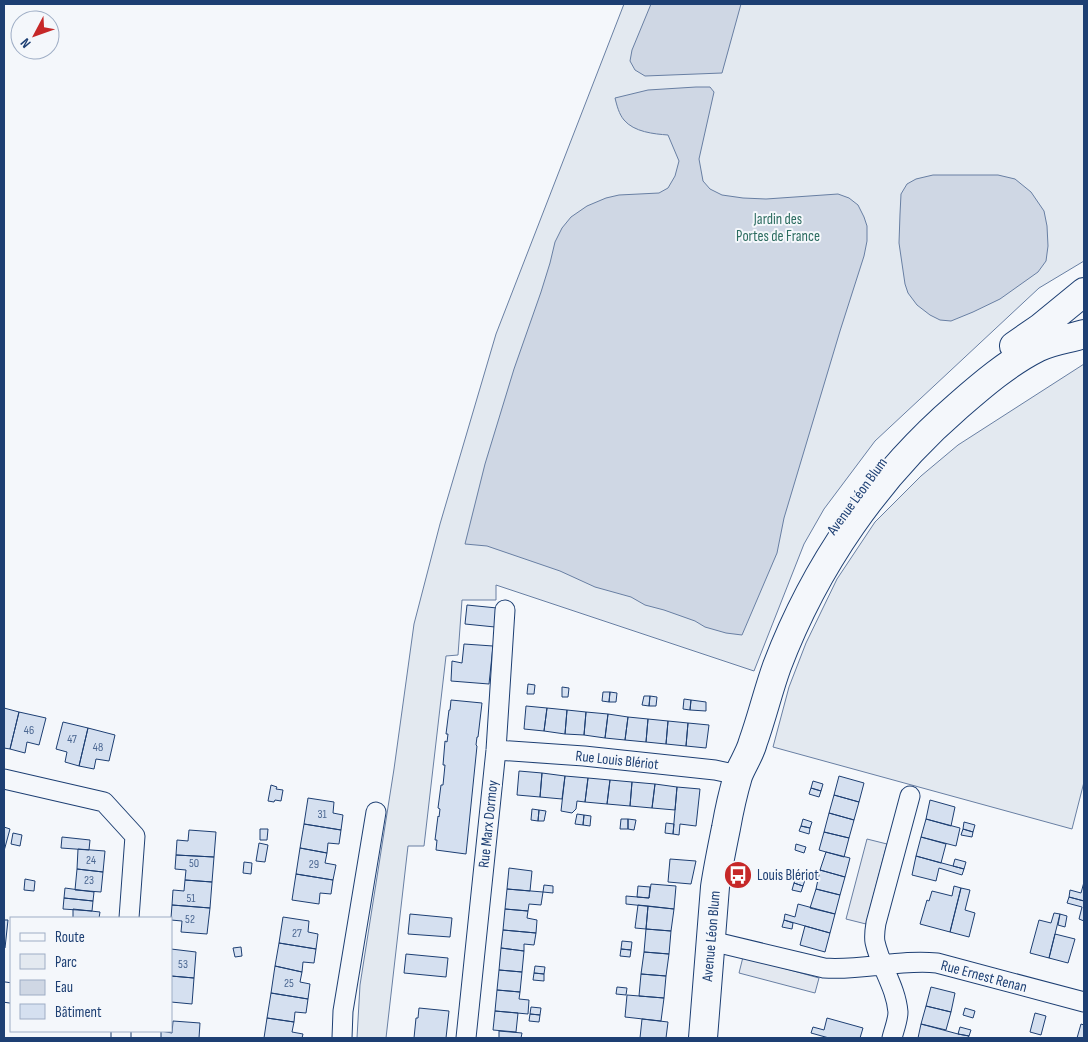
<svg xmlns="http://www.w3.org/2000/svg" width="1088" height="1042" viewBox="0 0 1088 1042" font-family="'Sofia Sans Condensed',sans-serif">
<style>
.green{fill:#e3e9f0;stroke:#687fa3}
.parking{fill:#e3e8f0;stroke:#687fa3}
.water{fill:#cfd7e4;stroke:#687fa3}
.building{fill:#d5e0f0;stroke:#1d3f73}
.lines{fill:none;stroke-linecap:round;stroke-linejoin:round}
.street-casing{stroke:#1d3f73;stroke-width:21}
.primary-casing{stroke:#1d3f73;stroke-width:30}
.street{stroke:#f4f7fb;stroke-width:19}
.primary{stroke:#f4f7fb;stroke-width:28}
.labels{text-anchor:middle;stroke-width:4;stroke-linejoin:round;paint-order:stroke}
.number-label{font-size:12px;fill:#4b6792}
.park-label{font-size:15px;fill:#2c6c60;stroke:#f4f7fb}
.street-label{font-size:15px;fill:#1d3f73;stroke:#f4f7fb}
.poi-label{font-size:15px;fill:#1d3f73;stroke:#f4f7fb;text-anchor:start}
</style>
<rect width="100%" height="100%" fill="#f4f7fb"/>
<path class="green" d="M624,4H1084V261L1039,288L875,441L824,509L804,544L754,671L496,585V600H462L458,655L446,656L424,846H408L386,1038H357L360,985L394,769L414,624L440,524L496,334Z
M1084,364V782L1072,829L773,747L789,687L806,643L837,579L875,522L921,476L958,445Z"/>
<path class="parking" d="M867,839L887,844L866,924L846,919Z
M743,957L819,978L815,993L739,973Z"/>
<path class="water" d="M651,4H741L722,73L645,76L635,70L630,61L632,50Z
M696,87H710L714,92L699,159L703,181L710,189L722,195L743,198L766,199L838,194L849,198L858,205L864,217L867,226V241L864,256L840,331L784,518L777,553L742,635L726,633L705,627L695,621L664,610L645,605L631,597L595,587L560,571L487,546L465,544L485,464L514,369L541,292L550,263L555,242L562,228L571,217L587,206L606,198L619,195L659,193L668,188L675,176L679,161L668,135C654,134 634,132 624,120C619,114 617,106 615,98L648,90Z
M933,175H998L1015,179L1031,192L1044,211L1047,226L1048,246L1046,261L1038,272L1000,299L973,312L951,321L940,320L930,315L917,305L908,293L905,284L899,243L900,214L901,194L907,184L916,179Z"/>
<path class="building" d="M467,605L497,608L495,627L465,624Z
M464,644L493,646L489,684L451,681L452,661L462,663Z
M528,684L535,685L534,694H527Z
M562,687L569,688L568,697H562Z
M603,692H610L609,702L602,701Z
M610,692L617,693L616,702H609Z
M644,696H650L649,706L642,705Z
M650,696L657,697L656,706H649Z
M684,699L691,700L690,710L683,709Z
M451,700L482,703L478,737H477L476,745L477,746L466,854L436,850L437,840H435L438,816L439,817L440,809L438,808L441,785H443L445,765H443L445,741L447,742L448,734H446L449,710H450Z
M691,700L706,702V711L690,710Z
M526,706L547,708L544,731L524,729Z
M4,708L19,712L10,749L4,748Z
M547,708L567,710L565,734L544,731Z
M567,710L586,712L584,735L565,734Z
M19,712L46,718L39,745L27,742L25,753L10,749Z
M586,712L608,714L605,738L584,735Z
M608,714L628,717L625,740L605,738Z
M628,717L648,719L646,742L625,740Z
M648,719L668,721L666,744L646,742Z
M668,721L688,723L686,746L666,744Z
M63,722L88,728L79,766L65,762L67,752L56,749Z
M688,723L709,725L706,748L686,746Z
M88,728L115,735L109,761L96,759L94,769L79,766Z
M519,771L542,773L540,797L517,795Z
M542,773L565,776L562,799L540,797Z
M565,776L588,778L585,802L577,801L576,809L572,813L561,811Z
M839,776L864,783L859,802L834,795Z
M588,778L610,780L607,804L585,802Z
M610,780L632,782L630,806L607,804Z
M813,781L823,784L821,791L811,788Z
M632,782L655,784L652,808L630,806Z
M655,784L677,787L675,810L652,808Z
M271,785L277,787L276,789L283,790L281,801L275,800L274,802L268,801Z
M677,787L700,789L696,826L680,824L679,835L673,834Z
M811,788L821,791L819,797L809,794Z
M834,795L859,802L854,820L829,813Z
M308,798L334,802L333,813L343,815L341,830L304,824Z
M930,800L955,807L951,826L926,819Z
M532,809L539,810L538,821L531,820Z
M539,810L546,811L544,821H538Z
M829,813L854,820L849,838L824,832Z
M577,814L584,815L583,825L575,824Z
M584,815L591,816L590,826L583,825Z
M621,819H628V829H620Z
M628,819L636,820L634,830L628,829Z
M803,819L812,822L810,828L801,826Z
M926,819L960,828L956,846L921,837Z
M964,822L975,825L973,832L963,829Z
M666,823L674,824L673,834L665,833Z
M304,824L341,830L339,844L328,843L327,853L300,848Z
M801,826L810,828L809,834L799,831Z
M4,827L10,829L4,851Z
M260,829H268L267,840H260Z
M963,829L973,832L972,837L961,835Z
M189,830L216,832L214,857L176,855L177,840L188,841Z
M824,832L849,838L844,857L819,850Z
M13,833L22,835L20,846L11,844Z
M62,837L90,840L89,850L61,848Z
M921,837L946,844L941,863L916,856Z
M259,843L268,845L265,862L256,861Z
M796,844L806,847L804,853L795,850Z
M300,848L327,853L325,863L336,865L333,880L296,874Z
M78,849L105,851L103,872L77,869Z
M826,852L850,858L845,877L820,870Z
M176,855L214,857L212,882L185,880L186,870L175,869Z
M916,856L964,869L962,875L939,868L936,881L912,875Z
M670,859L696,861L691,884L668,882Z
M955,859L966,862L964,869L953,866Z
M244,862L252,863L251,874L243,873Z
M509,868L532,871L530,891L507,889Z
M77,869L103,872L101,892L75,890Z
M820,870L845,877L840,895L816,889Z
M296,874L333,880L331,894L320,893L319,904L292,900Z
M796,877L805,880L803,886L794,883Z
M25,879L35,881L34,891L24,890Z
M185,880L212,882L210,908L172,905L173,890L184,891Z
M1084,882V901L1069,897L1070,890L1081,893Z
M794,883L803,886L801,892L792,890Z
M651,884L676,886L674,909L626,904V896L649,898Z
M544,885L553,886V893L543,892Z
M638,886L650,887L649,898L637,897Z
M954,886L961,888L950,932L920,924L927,900L929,901L932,891L952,896Z
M65,888L94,892L93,901L64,898Z
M961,888L970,890L965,910L975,913L969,937L950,932Z
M507,889L543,892L541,905L529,904L528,911L505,909Z
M816,889L840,895L835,914L810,908Z
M1069,897L1084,901V921L1079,919L1082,907L1067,903Z
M64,898L93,901L92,911L63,909Z
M798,904L835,914L830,933L784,920L785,914L795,917Z
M172,905L210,908L207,934L181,932L182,921L171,920V918Z
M638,905L648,906L646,929L635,928Z
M648,906L674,909L671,931L646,929Z
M73,909L100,912L99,918H73Z
M505,909L528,911L527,918L537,920L536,933L503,930Z
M1054,913L1060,914L1049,958L1030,953L1039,920L1051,923Z
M410,914L452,918L450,937L408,934Z
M1060,914L1067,916L1065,927L1058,925Z
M283,917L309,921L308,932L318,934L316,949L279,943Z
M4,920H8L5,948H4Z
M784,920L793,923L792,929L782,927Z
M805,926L830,933L825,952L800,945Z
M646,929L671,931L669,954L644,952Z
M503,930L536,933L534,945L524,944V951L501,948Z
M1055,934L1075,939L1068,963L1049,958Z
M622,941L632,942L631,950L621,949Z
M279,943L316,949L314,963L303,962L302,972L275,966Z
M241,947L242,956L235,957L233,948Z
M501,948L524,951L522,972L499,970Z
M171,949L196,952L194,978L171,976Z
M621,949L631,950L630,957L620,956Z
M644,952L669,954L666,976L641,974Z
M406,954L448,958L446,977L404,973Z
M275,966L302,972L300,982L310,984L308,999L271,993Z
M535,966L545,967L544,974L534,973Z
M499,970L522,972L520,992L497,990Z
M534,973L544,974V981L533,980Z
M641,974L666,976L664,998L639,996Z
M171,976L194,978L192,1004L171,1002Z
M617,987L627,988L626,995L616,994Z
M931,987L955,993L951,1012L926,1006Z
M497,990L520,992L519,999L529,1000L528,1014L495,1011Z
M271,993L308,999L306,1013L295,1012L294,1022L267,1018Z
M627,995L664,998L661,1021L625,1017Z
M926,1006L951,1012L946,1030L921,1024Z
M531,1007L541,1008L540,1015L530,1014Z
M419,1008L449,1011L446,1038H414L416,1018H418Z
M965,1008L975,1011L973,1018L963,1015Z
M495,1011L518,1013L516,1032L493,1030Z
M1035,1013L1046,1016L1041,1035L1030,1032Z
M530,1014L540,1015L539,1022L529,1021Z
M267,1018L294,1022L292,1032L303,1034L302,1038H264Z
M827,1018L863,1028L860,1038H829L811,1033L813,1027L824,1030Z
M642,1019L668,1022L666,1038H640Z
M173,1021L200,1023L199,1038H161V1031L172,1033Z
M921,1024L958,1034L969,1036L968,1038H918Z
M1081,1024L1084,1025V1038H1077Z
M960,1027L971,1030L969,1036L958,1034Z
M499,1031L522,1033L521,1038H499Z"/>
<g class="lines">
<defs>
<path id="street" d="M496,750L584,756L715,770L738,775
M4,779L104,802L135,836L129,918
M711,941L824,968C862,971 899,959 937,963L1084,1002
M4,992L11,993
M121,1038V1031
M342,1038L343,1011L376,812
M466,1038L496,750L505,610
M892,1038C894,1030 898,1020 898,1012C896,987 880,966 875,942C874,936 875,929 876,923L910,796"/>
<path id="primary" d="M1014,346L1040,328L1084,292
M703,1038L715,887C718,867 722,848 726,828C729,811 733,793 738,776C742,765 750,754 753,742C762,717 768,691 777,666C815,566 877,476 958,406C982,385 1009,362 1037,348C1052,340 1069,339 1084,334"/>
</defs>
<use href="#street" class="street-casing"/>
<use href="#primary" class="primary-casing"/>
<use href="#street" class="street"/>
<use href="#primary" class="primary"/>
</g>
<defs>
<symbol id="bus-disc" viewBox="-11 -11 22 22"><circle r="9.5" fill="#c62828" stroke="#f4f7fb"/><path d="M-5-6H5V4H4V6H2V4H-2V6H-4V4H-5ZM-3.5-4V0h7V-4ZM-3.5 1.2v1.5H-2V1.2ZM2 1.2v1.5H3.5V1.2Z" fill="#fff"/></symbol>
</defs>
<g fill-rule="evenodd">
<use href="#bus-disc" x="722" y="859" width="32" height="32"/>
</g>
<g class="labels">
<g class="number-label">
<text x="29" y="734">46</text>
<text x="72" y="743">47</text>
<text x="98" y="751">48</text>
<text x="322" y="818">31</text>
<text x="91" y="864">24</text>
<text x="194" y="867">50</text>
<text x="314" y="868">29</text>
<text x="89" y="884">23</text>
<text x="191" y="902">51</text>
<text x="190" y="923">52</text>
<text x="297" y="937">27</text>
<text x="183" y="968">53</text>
<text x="289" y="987">25</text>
</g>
<g class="park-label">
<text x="778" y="224">Jardin des<tspan x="778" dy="17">Portes de France</tspan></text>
</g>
<g class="street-label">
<text transform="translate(857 496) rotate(-54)" y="5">Avenue Léon Blum</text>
<text transform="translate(617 760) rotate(6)" y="5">Rue Louis Blériot</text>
<text transform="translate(488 824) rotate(-84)" y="5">Rue Marx Dormoy</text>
<text transform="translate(711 936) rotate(-85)" y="5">Avenue Léon Blum</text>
<text transform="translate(984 976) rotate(15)" y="5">Rue Ernest Renan</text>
</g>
<g class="poi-label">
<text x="757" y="880">Louis Blériot</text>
</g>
</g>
<rect width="1088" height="1042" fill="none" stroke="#1d3f73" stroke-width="10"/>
<rect x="10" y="917" width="162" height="115" fill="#f4f7fb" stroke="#9eadc5"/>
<rect x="20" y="933" width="25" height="8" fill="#f4f7fb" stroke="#9eadc5"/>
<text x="55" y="942" font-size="15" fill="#1d3f73">Route</text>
<rect x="20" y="954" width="25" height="15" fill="#e3e9f0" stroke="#9eadc5"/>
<text x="55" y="967" font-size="15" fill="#1d3f73">Parc</text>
<rect x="20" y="980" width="25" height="15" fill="#cfd7e4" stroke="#9eadc5"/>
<text x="55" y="992" font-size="15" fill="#1d3f73">Eau</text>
<rect x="20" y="1004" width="25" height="15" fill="#d5e0f0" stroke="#9eadc5"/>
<text x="55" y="1017" font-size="15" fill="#1d3f73">Bâtiment</text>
<g transform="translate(35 35) rotate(229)"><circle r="24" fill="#f4f7fb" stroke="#9eadc5"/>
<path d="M0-4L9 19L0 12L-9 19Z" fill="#c62828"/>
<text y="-8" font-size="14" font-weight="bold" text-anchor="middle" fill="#1d3f73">N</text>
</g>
</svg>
